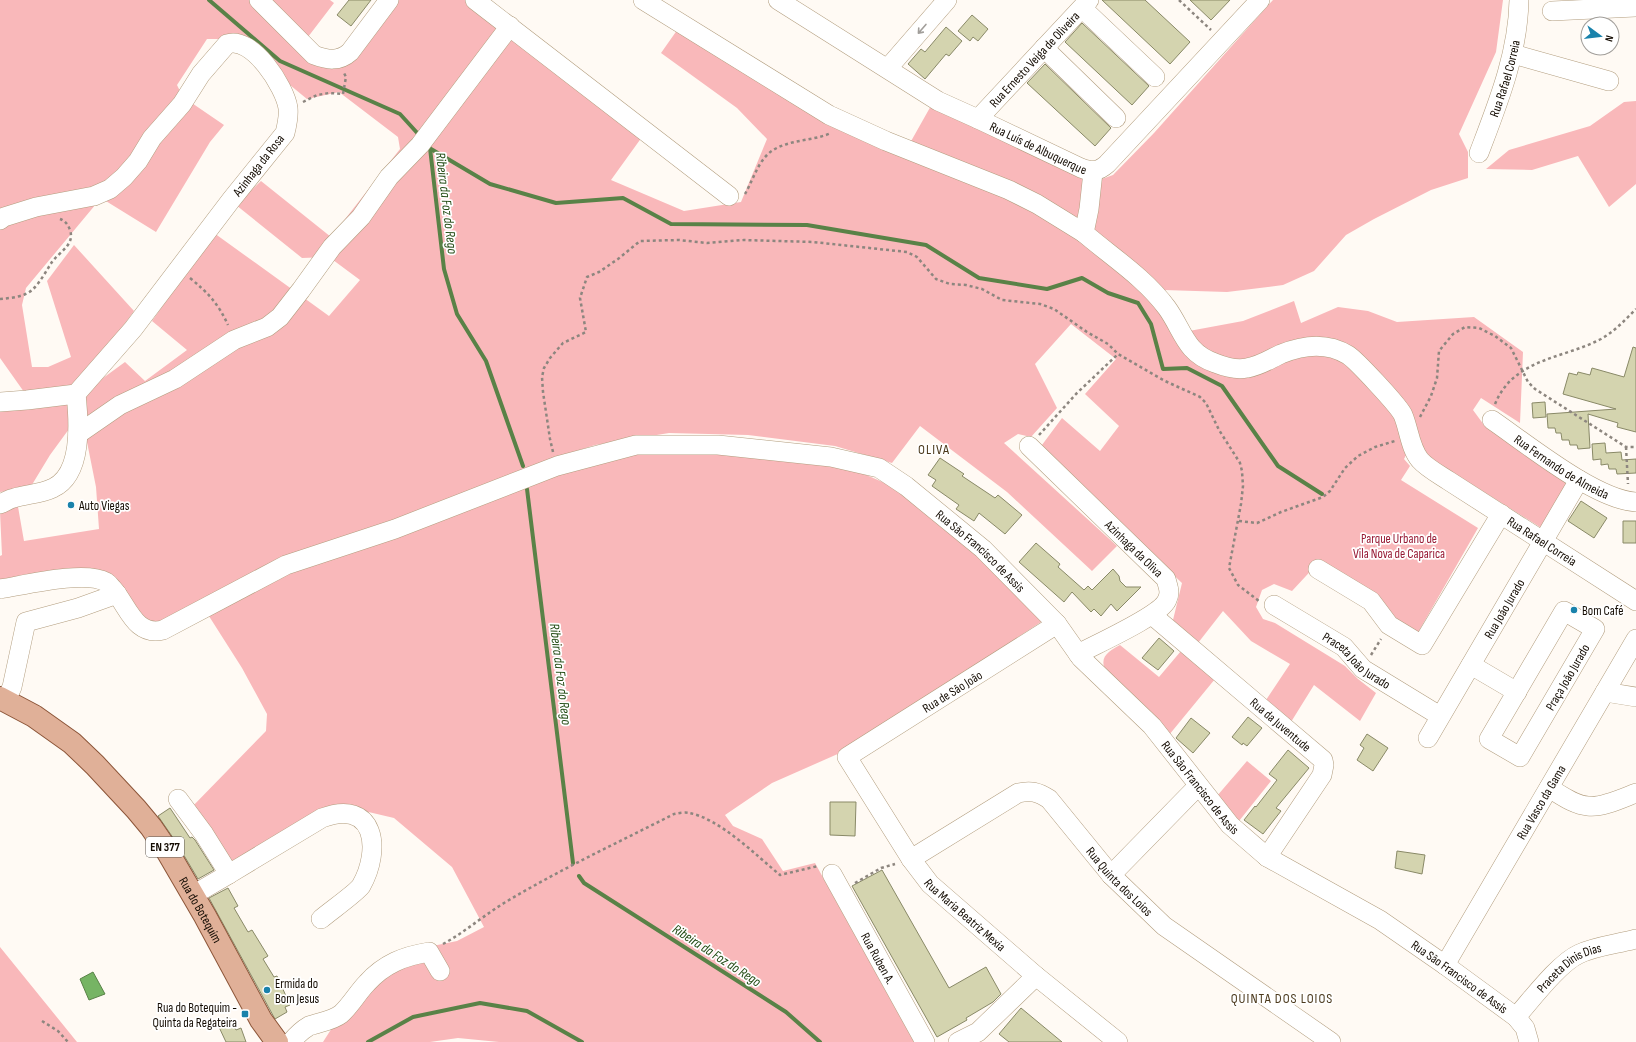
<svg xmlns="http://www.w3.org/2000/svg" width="1636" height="1042" viewBox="0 0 1636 1042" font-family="'Sofia Sans Condensed',sans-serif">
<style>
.green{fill:#f9b8ba}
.water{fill:#76b464;stroke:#598247}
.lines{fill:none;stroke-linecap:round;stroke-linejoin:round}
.stream{stroke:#598247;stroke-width:4}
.building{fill:#d4d4af;stroke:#898967}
.minor-casing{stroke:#b29d7e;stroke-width:20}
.major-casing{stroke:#8c5538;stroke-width:24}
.path{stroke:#8d867f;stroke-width:2.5;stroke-dasharray:3 3;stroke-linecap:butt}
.minor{stroke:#fff;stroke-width:19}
.major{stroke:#e0b098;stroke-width:22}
.oneway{stroke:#a19e9a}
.poi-dot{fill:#1982ab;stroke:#fff;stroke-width:1.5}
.labels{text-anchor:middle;stroke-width:3.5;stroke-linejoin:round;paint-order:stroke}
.shield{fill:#fff;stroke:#5a554f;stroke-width:1}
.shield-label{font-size:12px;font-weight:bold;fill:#140c03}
.street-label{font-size:13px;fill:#140c03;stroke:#fff}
.poi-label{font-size:13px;fill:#140c03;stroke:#fff;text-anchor:start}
.park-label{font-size:13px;fill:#971a34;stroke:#fff}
.water-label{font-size:14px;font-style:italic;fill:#234c15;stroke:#fff}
.neighbourhood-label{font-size:14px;letter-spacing:1px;fill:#4b391c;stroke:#fff}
</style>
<rect width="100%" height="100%" fill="#fffaf4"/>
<path class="green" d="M0,0H330L334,3L298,50L341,65L392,0H470L642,137L611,180L684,211L741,202L767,139L737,108L661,53L680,26L800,101L910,143L932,104L1091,183L1113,175L1154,133L1273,0H1503L1496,52L1459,134L1468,152V178L1431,190L1374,219L1346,235L1314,271L1283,285L1227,292L1164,290L1189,331L1243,321L1294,301L1301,323L1338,307L1368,311L1397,322L1474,317L1523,352L1520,423L1481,398L1473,410L1484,425L1571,480L1543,529L1422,453H1407L1404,459L1410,466L1401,480L1478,528L1416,636L1319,562L1292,591L1274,584L1262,590L1256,607L1263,619L1275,623L1345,666L1358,679L1376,693L1360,721L1314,685L1291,722L1266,700L1290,664L1251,641L1223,611L1198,643L1173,620L1182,583L1039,449L1062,418L1100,451L1119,426L1085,394L1116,359L1071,324L1035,364L1057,408L1031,437L1018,434L1004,443L1117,546L1092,571L1007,492L920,426L892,463L835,446L748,435L669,433L595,445L567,454L156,624C137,617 124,595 112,579L0,585V556L2,555L0,512L17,501L24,541L99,529L96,487L83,422L69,429L50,455L30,488L0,492V411L73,400L125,362L145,381L187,350L152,321L214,233L329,316L360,280L329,257L302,258L236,205L261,181L331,237L400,149L398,137L339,92L307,99L234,39H207L177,85L183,97L224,125L210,142L156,232L101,198L26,288L22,305L32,367H48L71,357L47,281L74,245L134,311L81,384L29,399L0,358Z
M1636,101V184L1609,207L1578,156L1532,170L1486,169L1509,150L1590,126L1624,102Z
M653,449L835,464L864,474L894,487L978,555L1044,620L849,749L772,783L725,815L733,826L762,839L783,871L815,863L914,1042H499L458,1038L430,1042H323L346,1006L408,951L457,941L484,927L452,867L394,818L360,810L234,865L190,809L266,731L267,714L242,668L207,613L285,571L552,475Z
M1120,645L1159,677L1181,651L1215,679L1169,735L1105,669C1099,656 1111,650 1120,645Z
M1247,761L1271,781L1239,821L1217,796Z
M0,947L77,1042H0Z"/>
<path class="water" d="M93,972L105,994L89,1000L80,979Z"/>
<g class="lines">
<path class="stream" d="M209,0L280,61L400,114L420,136
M430,148L444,269L457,314L486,361L523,466
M431,149L490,184L556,203L623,198L671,224L807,225L926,245L979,278L1047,289L1082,278L1108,293L1138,303L1151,324L1163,369L1187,368L1222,386L1278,466L1322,494
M527,489L573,863
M579,876L584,883L786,1012L820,1042
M368,1042L413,1017L480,1003L527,1011L582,1042"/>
</g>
<path class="building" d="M349,0H371L351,26L337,15Z
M1102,0H1145L1190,42L1170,64Z
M1190,0H1230L1211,20Z
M972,15L988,29L978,41L973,37L970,41L958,31Z
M1082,23L1149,86L1132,105L1065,42Z
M946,27L962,41L949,56L946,54L925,79L908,64L921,49L925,52Z
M1045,64L1111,128L1095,146L1027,83Z
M1633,347L1636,348V432L1617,427L1618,423L1588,414L1590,448L1578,449L1577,445H1570L1569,440H1562L1561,433H1556L1555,428H1548L1547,414L1616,409L1563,394L1569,373L1577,375L1578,372L1590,375L1592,368L1624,377Z
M1545,402L1546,417L1533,418L1532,403Z
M1605,443L1606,453L1621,452L1622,460L1636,459V473L1617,474L1616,469H1609L1608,464L1601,465V459L1593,460L1592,444Z
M940,458L964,474L962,476L995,498L998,495L1022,515L1005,534L979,513L974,521L956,509L959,505L932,486L936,480L928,475Z
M1581,501L1607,518L1594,538L1568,521Z
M1623,521H1636V543H1623Z
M1036,543L1060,564L1058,567L1084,590L1088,586L1092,590L1113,569L1119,576L1120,581L1126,587H1141L1117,611L1111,604L1101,616L1094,609L1091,612L1072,592L1064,602L1019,562Z
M1159,638L1174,651L1158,670L1142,658Z
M1248,717L1262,728L1247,746L1243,743L1242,745L1232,737Z
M1191,718L1210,733L1193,753L1176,738Z
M1367,734L1388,748L1373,771L1357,760L1364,748L1360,745Z
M1288,750L1309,768L1276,808L1281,811L1263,834L1244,820L1255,806L1256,807L1277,780L1269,774Z
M830,802H856L855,836L830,835Z
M170,808L190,838L192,837L195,840L214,870L198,879L176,842L158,816Z
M1397,851L1425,855L1422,874L1395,868Z
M882,870L949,988L986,967L1001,994L993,1002L966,1018L967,1020L937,1037L852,886Z
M228,888L238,906L234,908L248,932L252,930L268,956L263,959L274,977L277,976L290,1005L285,1007L287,1012L275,1019L209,898Z
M1021,1008L1062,1042H1009L999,1034Z
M230,1018L236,1030L241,1028L246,1042H226L218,1025Z"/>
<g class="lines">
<defs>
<g id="minor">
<path d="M259,0L314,55C327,60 339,62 350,52L389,0"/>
<path d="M475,0L729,196"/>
<path d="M643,0L829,115L886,141L1009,190L1037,204L1084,233"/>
<path id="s1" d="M778,0L938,101L978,119L1081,168C1092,172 1098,172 1107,164L1260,0"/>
<path d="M1082,8L1155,77"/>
<path d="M1552,11L1636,7"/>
<path d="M1044,48L1116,118"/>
<path d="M1513,54L1609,81"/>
<path d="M888,68L947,0"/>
<path id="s2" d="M978,119L1089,0"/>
<path id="s3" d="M1479,153C1498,103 1518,54 1519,0"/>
<path id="s4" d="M1093,172L1089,209L1084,233C1112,257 1145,278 1167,308C1183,330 1185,353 1215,363C1225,367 1237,370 1247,368C1260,366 1270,359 1281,354C1303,345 1327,342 1348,355C1356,360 1399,406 1403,415C1409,429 1410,448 1420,460C1427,468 1440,475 1449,481L1636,601"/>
<path d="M0,220L4,217L36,207L94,196L110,189L124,177L138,161L152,138L182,104L201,74L227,44C252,35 285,87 288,108C289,117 287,125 285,133L231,200L133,329L76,394L27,400L0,402"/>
<path id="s5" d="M1492,420C1527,444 1596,500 1636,502"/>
<path d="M78,434L120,405L175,379L234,340L267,327L280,317L301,290L332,247L361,217L389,177L420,145L510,26"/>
<path id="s6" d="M1029,446L1166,579C1168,587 1171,592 1167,600C1160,616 1096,644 1078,654"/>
<path d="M0,504C5,502 9,499 14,498C27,494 41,494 53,488C83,474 79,422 76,394"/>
<path d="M1318,569L1371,601L1389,625L1422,645L1501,514"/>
<path id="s7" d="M0,589C25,585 85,570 106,582C109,584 111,587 113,589C128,606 135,637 163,630L286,565L395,529L557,466L636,445H718L831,457L879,468L906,486L983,549L1057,624L1081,658L1152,726L1230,825L1267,857L1380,920L1445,965L1516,1017L1525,1028L1529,1042"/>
<path id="s8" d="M1274,605L1344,647L1363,669L1440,716"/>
<path d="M1564,611L1595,629L1520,757L1489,739Z"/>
<path id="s9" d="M1152,615L1323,760L1324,765L1322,775L1267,857"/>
<path id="s10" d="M1057,624L847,757L911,859L930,884L1036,976L1118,1042"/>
<path d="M1471,665L1517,692"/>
<path d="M1605,692L1636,697"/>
<path d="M6,700L12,687L26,622L78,608L117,594"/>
<path id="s11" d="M1428,738L1579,480"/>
<path d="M1549,788C1561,795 1574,805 1588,806C1602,808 1623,798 1636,793"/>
<path d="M178,799L204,834L229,874L193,895"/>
<path id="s12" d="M911,859L1018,793C1031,790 1038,792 1049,799L1111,875L1164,926L1331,1042"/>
<path d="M229,874L322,818C375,798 382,849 361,886C356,893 329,912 321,919"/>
<path id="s13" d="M832,874L925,1042"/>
<path d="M1111,875L1198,786"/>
<path id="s14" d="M1445,965L1636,639"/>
<path id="s15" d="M1516,1017C1532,999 1559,963 1579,954C1596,946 1618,944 1636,939"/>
<path d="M291,1042C296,1036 302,1030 309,1026C320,1022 332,1021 341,1014C351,1005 358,992 367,983C384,964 404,956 429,952L440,971"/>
<path d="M958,1042L978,1032L1036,976"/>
</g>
<g id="major">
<path id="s16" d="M0,698L34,716L72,743L95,765L136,809L151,827L166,849L205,916L261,1020L277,1042"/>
</g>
</defs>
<use href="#minor" class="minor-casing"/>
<use href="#major" class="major-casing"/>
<path class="path" d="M1179,0L1211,30
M303,102L317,95L329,93L343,94L346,77L344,73
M745,194C752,182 757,165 767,155C783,139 811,142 831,133
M190,278C208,293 218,303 228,325
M0,299C11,298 24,297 32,290C40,283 46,271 52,262C60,251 75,245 70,230C68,224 65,221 60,219
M1495,404C1514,358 1563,359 1601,339C1615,331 1625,320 1636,309
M1420,417L1431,396L1437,378L1439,351L1453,334L1465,327L1479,328L1495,336L1511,348L1528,382L1535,389L1626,447H1636
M1039,435L1076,394L1118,354
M1626,447L1628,484
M553,452L550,439L543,392L542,377L544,368L550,358L563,343L586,332L580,298L587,277L599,272L618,259L640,241L679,240L707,243L744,240L813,242L907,252L917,257L936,279L950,284L966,285L982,289L1002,300L1040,304L1054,309L1087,332L1108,344L1118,354L1165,381L1200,397L1206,403L1219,430L1240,463L1242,471L1243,486L1241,504L1229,568L1238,585L1259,601
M1239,521L1257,523L1281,512L1323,497L1330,491L1345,468L1358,456L1375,447L1395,441
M1371,655L1381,639
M855,883L881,868L895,864
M443,944C465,932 483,916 504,903C559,870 617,843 674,814C679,813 685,812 689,813C719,818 757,856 780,875L818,866
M42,1021L58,1031L68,1042"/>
<use href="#minor" class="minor"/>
<use href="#major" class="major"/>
</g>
<defs><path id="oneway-shaft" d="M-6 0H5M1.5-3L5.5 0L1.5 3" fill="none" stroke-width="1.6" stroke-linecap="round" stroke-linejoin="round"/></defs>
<use class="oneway" href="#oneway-shaft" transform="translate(922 29) rotate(131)"/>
<g class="poi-dot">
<circle cx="71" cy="505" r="4"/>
<circle cx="1574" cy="610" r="4"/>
<circle cx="267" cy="990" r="4"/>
<rect x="241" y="1010" width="8" height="8" rx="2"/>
</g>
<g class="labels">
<rect class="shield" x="146" y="837" width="38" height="20" rx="3"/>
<g class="shield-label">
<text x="165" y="851">EN 377</text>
</g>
<g class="street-label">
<text dy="5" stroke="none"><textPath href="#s2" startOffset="82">Rua Ernesto Veiga de Oliveira</textPath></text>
<text dy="5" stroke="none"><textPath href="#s3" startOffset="79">Rua Rafael Correia</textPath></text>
<text dy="5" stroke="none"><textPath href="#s1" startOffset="300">Rua Luís de Albuquerque</textPath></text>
<text transform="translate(258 165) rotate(-52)" y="5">Azinhaga da Rosa</text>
<text dy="5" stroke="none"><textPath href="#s5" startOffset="84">Rua Fernando de Almeida</textPath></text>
<text dy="5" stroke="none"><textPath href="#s4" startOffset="665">Rua Rafael Correia</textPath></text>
<text dy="5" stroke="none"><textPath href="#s6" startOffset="147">Azinhaga da Oliva</textPath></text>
<text dy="5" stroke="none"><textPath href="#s7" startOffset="1073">Rua São Francisco de Assis</textPath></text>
<text dy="5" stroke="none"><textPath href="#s11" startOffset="150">Rua João Jurado</textPath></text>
<text dy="5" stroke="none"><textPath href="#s8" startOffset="100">Praceta João Jurado</textPath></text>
<text transform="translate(1567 677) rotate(-60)" y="5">Praça João Jurado</text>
<text transform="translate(952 691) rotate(-32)" y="5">Rua de São João</text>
<text dy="5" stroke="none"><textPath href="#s9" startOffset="169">Rua da Juventude</textPath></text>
<text dy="5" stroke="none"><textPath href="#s7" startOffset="1397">Rua São Francisco de Assis</textPath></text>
<text dy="5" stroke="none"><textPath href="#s14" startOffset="189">Rua Vasco da Gama</textPath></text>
<text dy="5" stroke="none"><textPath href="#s12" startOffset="267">Rua Quinta dos Loios</textPath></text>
<text dy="5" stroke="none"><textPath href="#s16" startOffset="297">Rua do Botequim</textPath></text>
<text dy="5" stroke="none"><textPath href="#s10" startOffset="447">Rua Maria Beatriz Mexia</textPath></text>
<text dy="5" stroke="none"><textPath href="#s13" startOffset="96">Rua Ruben A.</textPath></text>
<text dy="5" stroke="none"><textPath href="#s15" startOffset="74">Praceta Dinis Dias</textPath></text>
<text dy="5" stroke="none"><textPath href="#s7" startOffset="1721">Rua São Francisco de Assis</textPath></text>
</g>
<g class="poi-label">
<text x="79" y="510">Auto Viegas</text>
<text x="1582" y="615">Bom Café</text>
<text x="275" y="988">Ermida do<tspan x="275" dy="15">Bom Jesus</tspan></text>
<text x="237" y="1012" text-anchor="end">Rua do Botequim -<tspan x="237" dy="15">Quinta da Regateira</tspan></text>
</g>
<g class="park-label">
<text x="1399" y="543">Parque Urbano de<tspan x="1399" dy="15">Vila Nova de Caparica</tspan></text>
</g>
<g class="water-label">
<text transform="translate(447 203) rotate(83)" y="5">Ribeira da Foz do Rego</text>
<text transform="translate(561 674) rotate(83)" y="5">Ribeira da Foz do Rego</text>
<text transform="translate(717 955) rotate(33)" y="5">Ribeira da Foz do Rego</text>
</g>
<g class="neighbourhood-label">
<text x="934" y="454">OLIVA</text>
<text x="1282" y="1003">QUINTA DOS LOIOS</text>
</g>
</g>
<g transform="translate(1600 36) rotate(105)"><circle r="19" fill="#ffffff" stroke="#a19e9a"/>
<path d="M0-3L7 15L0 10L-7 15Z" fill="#1982ab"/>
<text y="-6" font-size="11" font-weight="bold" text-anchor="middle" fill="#140c03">N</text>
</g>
</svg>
